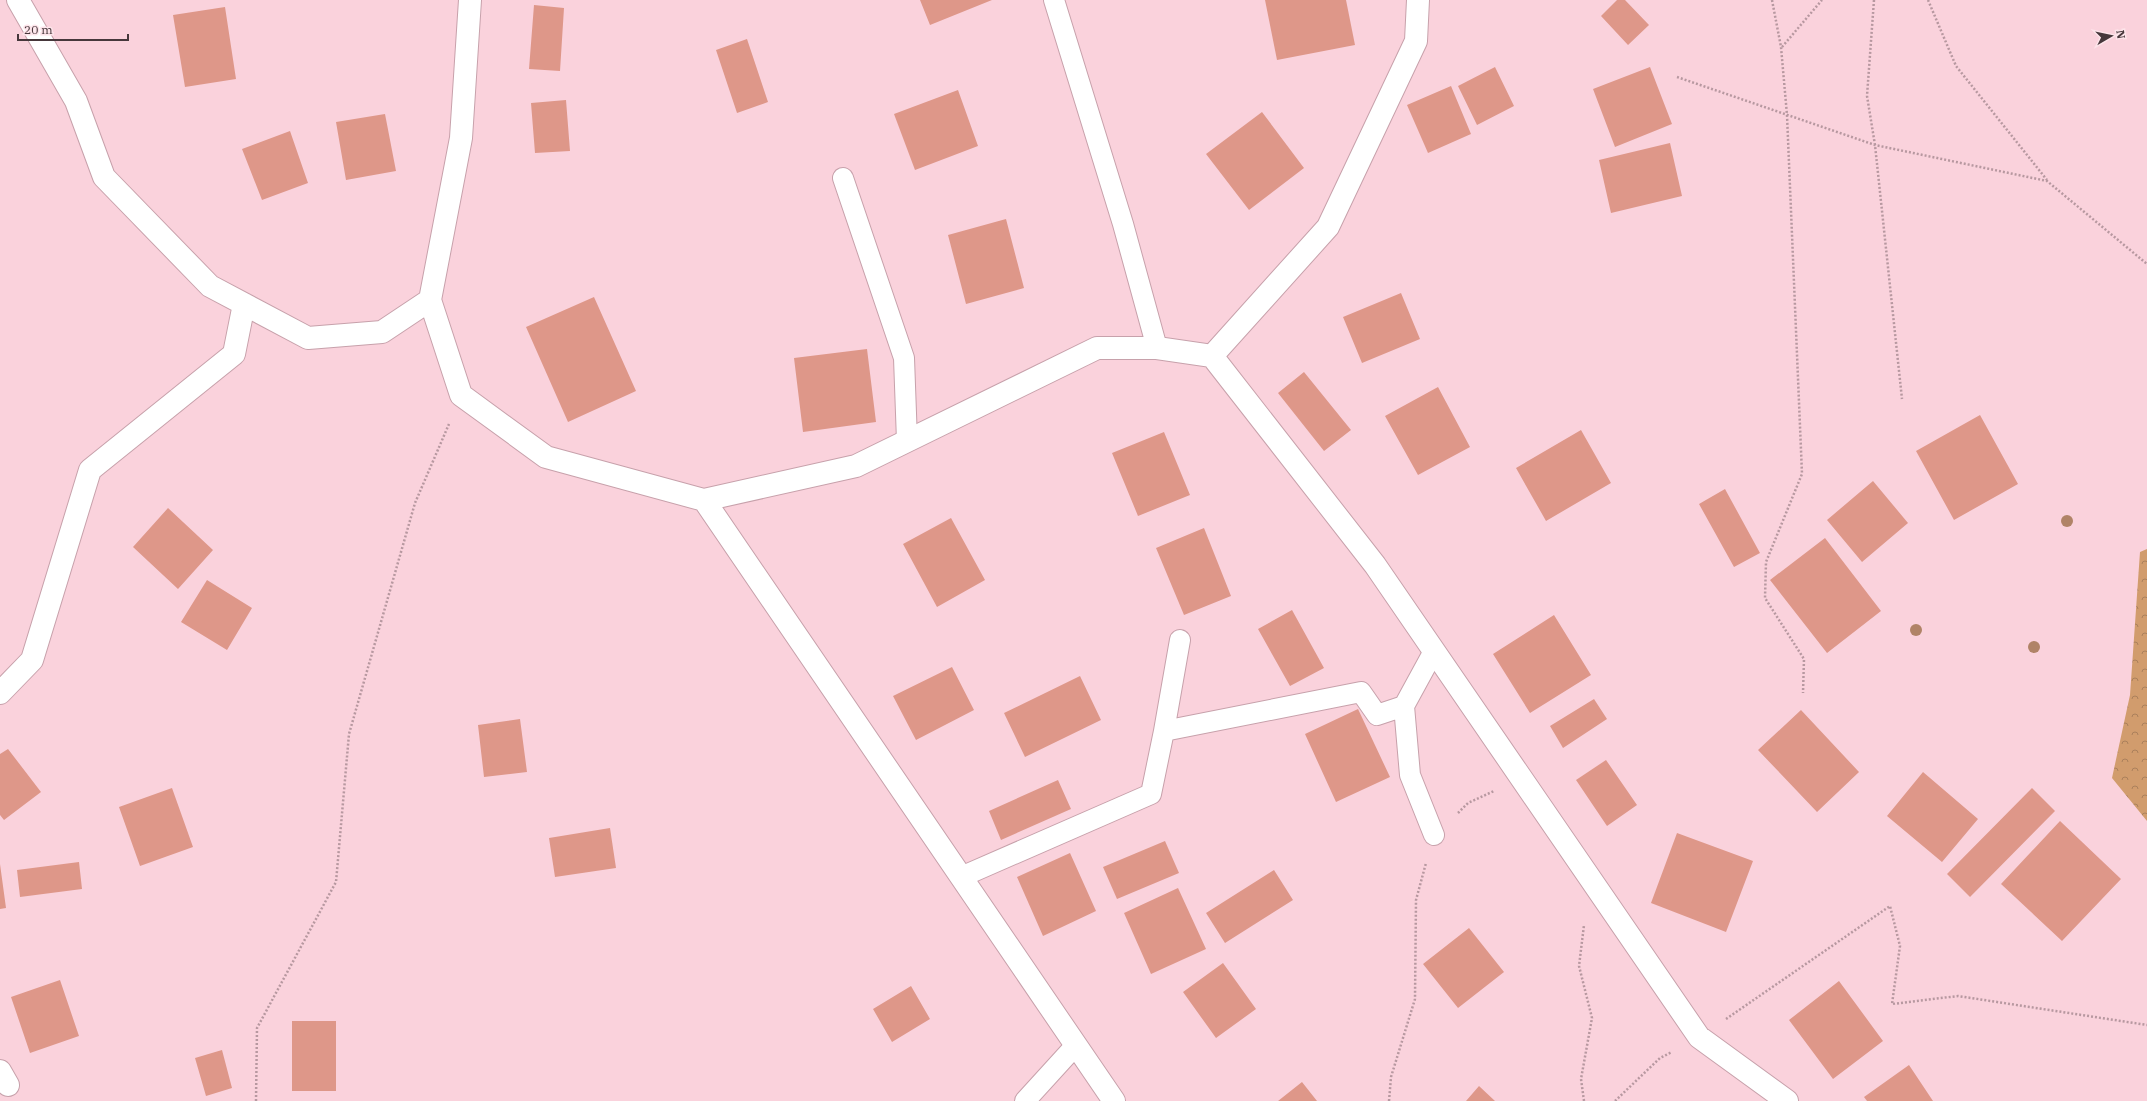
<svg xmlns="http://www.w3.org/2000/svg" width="2147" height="1101" viewBox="0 0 2147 1101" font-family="'IBM Plex Serif',serif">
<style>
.forest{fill:url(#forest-crowns)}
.building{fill:#de9789}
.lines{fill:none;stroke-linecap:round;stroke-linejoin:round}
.service-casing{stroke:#c7a1ab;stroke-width:22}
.minor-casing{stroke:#c7a1ab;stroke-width:24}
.path{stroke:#b798a0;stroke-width:2.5;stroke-dasharray:2 2;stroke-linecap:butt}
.service{stroke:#fff;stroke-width:20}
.minor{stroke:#fff;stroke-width:22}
.tree{fill:#b08367}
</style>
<defs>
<pattern id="forest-crowns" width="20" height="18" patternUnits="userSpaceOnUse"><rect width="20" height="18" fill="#d19c6d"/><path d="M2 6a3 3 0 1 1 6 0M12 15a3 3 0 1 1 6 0" fill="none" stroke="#ab805b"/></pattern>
</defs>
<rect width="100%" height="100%" fill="#fad2dc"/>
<path class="forest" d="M2147,549V821L2112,778L2130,695L2140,552Z"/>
<path class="building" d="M920,0H992L930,25Z
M1265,0H1346L1355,45L1277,60Z
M1617,0H1625L1649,25L1628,45L1601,16Z
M534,5L564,8L560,71L529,69Z
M225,7L236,79L185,87L173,15Z
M747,39L768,102L737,113L716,50Z
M1495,67L1514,106L1477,125L1458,86Z
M1650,67L1672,124L1615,147L1593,89Z
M1451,86L1471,134L1428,153L1407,105Z
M958,90L978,146L915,170L894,114Z
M566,100L570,151L535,153L531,103Z
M1262,112L1304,168L1249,210L1206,154Z
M385,114L396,171L346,180L336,122Z
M290,131L308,183L262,200L242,149Z
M1670,143L1682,196L1611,213L1599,160Z
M1006,219L1024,288L966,304L948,235Z
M1401,293L1420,339L1362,363L1343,317Z
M594,297L636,391L568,422L526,327Z
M867,349L876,422L803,432L794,358Z
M1304,372L1351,430L1324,451L1278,393Z
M1438,387L1470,447L1418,475L1385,416Z
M1980,415L2018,484L1954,520L1916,451Z
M1581,430L1611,483L1546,521L1516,468Z
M1164,432L1190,495L1138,516L1112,453Z
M1873,481L1908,523L1862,562L1827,520Z
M1725,489L1760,553L1734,567L1699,504Z
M168,508L213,550L178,589L133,547Z
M951,518L985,580L937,607L903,544Z
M1204,528L1231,596L1184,615L1156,548Z
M1825,538L1881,611L1827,653L1770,580Z
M207,580L252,608L227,650L181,622Z
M1292,610L1324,668L1290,686L1258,629Z
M1554,615L1591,675L1530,713L1493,654Z
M952,667L974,710L916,740L893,696Z
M1080,676L1101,720L1025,757L1004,713Z
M1594,699L1607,719L1563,748L1550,726Z
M1358,709L1390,777L1336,802L1305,734Z
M1801,710L1859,772L1817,812L1758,750Z
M520,719L527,772L484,777L478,725Z
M8,749L41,792L4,820L0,815V754Z
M1606,760L1637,805L1607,826L1576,780Z
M1923,772L1978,819L1942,862L1887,816Z
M1058,780L1071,809L1001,840L989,811Z
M172,788L193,847L140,866L119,807Z
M2032,788L2055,811L1970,897L1947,874Z
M2060,821L2121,879L2062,941L2001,884Z
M610,828L616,868L555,877L549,838Z
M1677,833L1753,861L1726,932L1651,903Z
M1165,841L1179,873L1117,899L1103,867Z
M1070,853L1096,911L1043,936L1017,877Z
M79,862L82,889L20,897L17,870Z
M0,864L6,908L0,909Z
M1274,870L1293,900L1225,943L1206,913Z
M1178,888L1206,949L1151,974L1124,913Z
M1469,928L1504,972L1458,1008L1423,964Z
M1223,963L1256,1009L1216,1038L1183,992Z
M60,980L79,1036L30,1053L11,997Z
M1839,981L1883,1041L1833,1079L1789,1020Z
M911,986L930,1019L892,1042L873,1009Z
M292,1021H336V1091H292Z
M222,1050L232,1088L206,1096L195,1058Z
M1909,1065L1933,1101H1867L1864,1097Z
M1302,1082L1317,1101H1278Z
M1479,1086L1495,1101H1466Z"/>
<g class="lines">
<defs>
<path id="service" d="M1054,0L1123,224L1157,348
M843,178L904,358L907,441
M1404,706L1410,775L1434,835
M1164,731L1180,640
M961,877L1151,794L1164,731L1361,692L1377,715L1404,706L1434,651
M1025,1101L1076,1045"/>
<path id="minor" d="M18,0L76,101L104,177L210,286L308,338L382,332L430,300
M470,0L461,138L430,300L461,395L546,457L704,500L856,466L1097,348H1157L1212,356L1375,565L1699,1037L1787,1101
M1212,356L1328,227L1416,41L1418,0
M704,500L1114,1101
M0,693L32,660L90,470L234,354L244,304
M0,1071L8,1085"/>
</defs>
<use href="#service" class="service-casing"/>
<use href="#minor" class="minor-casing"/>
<path class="path" d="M1772,0L1781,47L1787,115L1802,474L1766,562L1765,598L1804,659L1803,693
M1874,0L1867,96L1875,145L1902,399
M1928,0L1956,66L2047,180
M1782,47L1822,0
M1677,77L1875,145L2047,181L2147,264
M1458,813L1468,803L1494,791
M1726,1019L1890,906L1900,946L1892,1004L1958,996L2147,1025
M256,1101L257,1028L336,882L349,734L415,503L449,424
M1389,1101L1391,1077L1415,999L1416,900L1426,863
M1584,1101L1581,1079L1592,1018L1579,966L1584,925
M1615,1101L1660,1058L1672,1052"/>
<use href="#service" class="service"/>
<use href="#minor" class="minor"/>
</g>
<g class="tree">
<circle cx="2067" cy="521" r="6"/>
<circle cx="1916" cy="630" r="6"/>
<circle cx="2034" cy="647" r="6"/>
</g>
<g transform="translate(2111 36) rotate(81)" stroke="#fde4ea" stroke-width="3" paint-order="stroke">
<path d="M0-3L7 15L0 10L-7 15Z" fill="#46373b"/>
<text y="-6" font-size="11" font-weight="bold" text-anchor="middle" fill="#46373b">N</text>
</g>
<path d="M18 34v6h110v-6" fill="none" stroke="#46373b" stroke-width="2"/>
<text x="24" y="34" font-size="12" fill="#46373b" stroke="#fde4ea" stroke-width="3" paint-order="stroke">20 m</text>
</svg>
